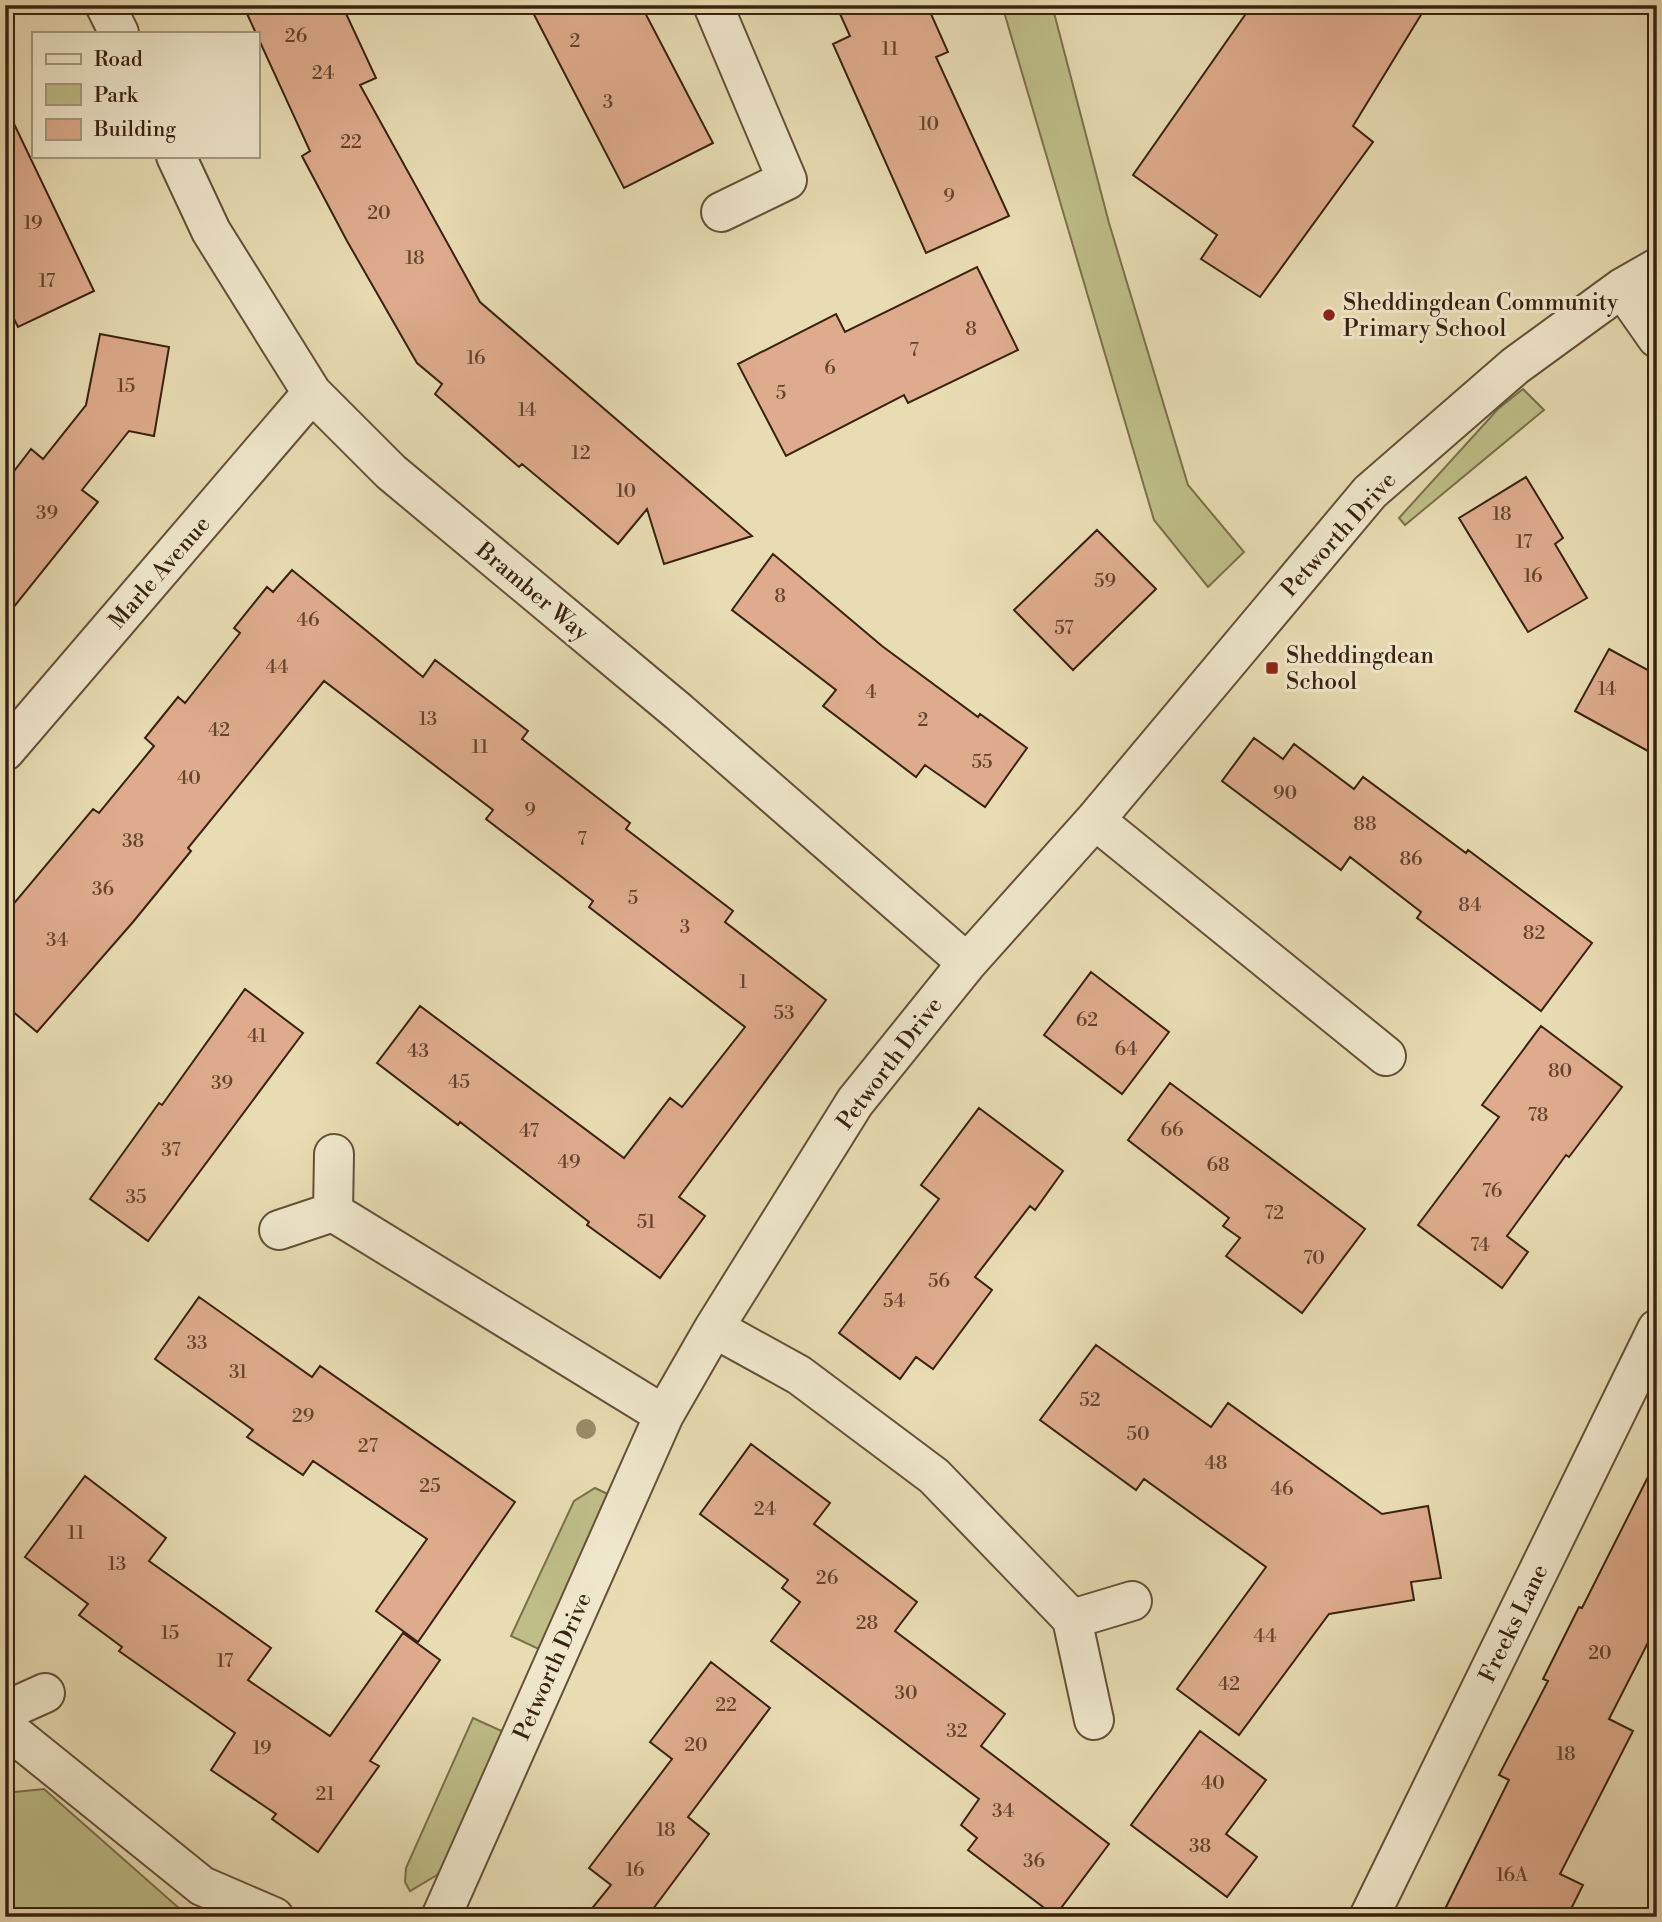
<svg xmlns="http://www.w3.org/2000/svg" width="1662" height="1922" viewBox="0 0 1662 1922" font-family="'Libre Bodoni',serif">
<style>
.green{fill:#bebe87;stroke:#7c704c;stroke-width:2}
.building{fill:#deac8c;stroke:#3a2111;stroke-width:2}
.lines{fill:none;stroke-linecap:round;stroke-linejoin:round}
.minor-casing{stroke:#665039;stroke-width:42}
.minor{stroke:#f0e8cd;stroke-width:38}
.tree{fill:#9a8b69}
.poi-dot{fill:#8f2418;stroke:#f0e8cd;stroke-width:2.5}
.labels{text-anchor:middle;stroke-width:6;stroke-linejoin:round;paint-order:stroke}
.number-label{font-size:19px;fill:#634430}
.poi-label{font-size:23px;fill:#3a2111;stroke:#f0e8cd;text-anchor:start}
.street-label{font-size:23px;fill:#3a2111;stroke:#f0e8cd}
</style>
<rect width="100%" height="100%" fill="#e8dcb2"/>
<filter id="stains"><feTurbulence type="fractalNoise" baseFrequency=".00286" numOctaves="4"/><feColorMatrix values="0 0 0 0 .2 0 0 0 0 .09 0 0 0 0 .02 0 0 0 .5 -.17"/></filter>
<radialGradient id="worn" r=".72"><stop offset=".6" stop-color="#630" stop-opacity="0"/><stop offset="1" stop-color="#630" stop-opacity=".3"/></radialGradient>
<path class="green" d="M1002,5H1052L1109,223L1188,485L1244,552L1208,587L1154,520Z
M1523,389L1544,410L1405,525L1399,518L1498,409Z
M595,1488L616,1498L545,1652L511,1636L574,1501Z
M473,1718L506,1733L450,1861L437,1875L410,1891L405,1882L406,1868Z
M44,1789L189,1917H5V1793Z"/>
<path class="building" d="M243,5H342L376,78L360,85L480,302L752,536L664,564L647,509L618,544L522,464L519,467L435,394L442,384L417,363L347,241L302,156L310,151Z
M529,5H641L713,143L624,188Z
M836,5H927L948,52L936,57L1009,216L926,253L833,44L850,36Z
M1252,5H1427L1353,126L1373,142L1260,297L1201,259L1217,235L1133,175Z
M5,105L94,291L18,327L5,301Z
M977,267L1018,350L908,403L904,395L786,456L738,364L836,314L845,332Z
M100,334L169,347L154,436L129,431L82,490L98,502L5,618V483L31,449L43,459L86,405Z
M1526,477L1563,538L1555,544L1587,598L1528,632L1459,518Z
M1097,530L1156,589L1073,670L1014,610Z
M773,554L882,646L978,717L980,714L1027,748L985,807L925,765L916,777L823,706L836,690L732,610Z
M292,570L423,677L435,660L528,731L522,739L630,823L626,829L733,911L725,922L826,1000L679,1197L705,1216L660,1278L587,1225L589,1222L460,1122L458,1125L377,1063L420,1006L624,1158L670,1098L682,1107L745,1027L589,907L593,901L486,819L493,810L324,681L188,848L191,851L133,922L37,1032L5,1005V914L93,809L99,813L154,746L145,738L178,697L185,703L240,633L234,628L267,587L273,592Z
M1609,649L1657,675V756L1575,711Z
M1254,738L1283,759L1294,744L1354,789L1363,777L1466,853L1468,850L1592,943L1541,1011L1417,918L1421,912L1350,857L1341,870L1222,781Z
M1091,972L1169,1032L1122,1094L1044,1035Z
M245,989L303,1033L148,1241L90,1199L159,1103L162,1105Z
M1541,1026L1622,1087L1569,1157L1566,1155L1507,1236L1528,1252L1502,1288L1418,1225L1499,1117L1482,1105Z
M1170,1083L1365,1229L1302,1313L1226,1256L1240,1238L1223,1226L1229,1218L1128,1140Z
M979,1108L1063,1171L1035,1210L1030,1206L975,1277L992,1290L933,1369L916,1357L900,1379L839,1333L939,1199L921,1185Z
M199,1297L312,1377L320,1366L515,1502L418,1642L376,1611L427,1539L313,1461L303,1475L247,1437L253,1430L155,1359Z
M1096,1345L1211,1427L1228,1403L1382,1514L1428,1506L1441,1578L1411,1582L1414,1600L1329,1614L1239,1735L1177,1689L1266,1567L1144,1479L1136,1490L1040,1420Z
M751,1444L830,1503L814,1524L917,1602L895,1631L1005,1714L981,1746L1109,1844L1055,1916L968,1850L977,1838L961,1825L979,1799L771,1641L800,1602L782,1588L788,1580L700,1514Z
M1657,1459V1625L1609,1719L1633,1731L1560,1874L1583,1885L1567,1917H1441L1509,1780L1499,1775L1548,1681L1543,1679L1579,1607L1582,1608Z
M85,1476L166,1538L149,1561L271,1648L248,1680L330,1736L403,1633L440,1660L370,1761L379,1766L318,1852L272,1819L276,1814L211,1770L235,1733L119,1651L122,1647L79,1615L88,1604L25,1557Z
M711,1662L770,1708L688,1817L709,1834L647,1917H585L611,1885L589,1868L672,1759L650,1742Z
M1200,1731L1266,1780L1226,1834L1257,1857L1227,1897L1131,1825Z"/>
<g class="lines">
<defs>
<path id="minor" d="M105,5L119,33
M713,5L787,180L721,212
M176,156L211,231L312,393L391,472L679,712L967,963
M1622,288L1657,338
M5,751L312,393
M1095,820L1386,1056
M333,1212L664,1415
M279,1230L333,1212L334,1154
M714,1328L799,1375L934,1476L1072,1619
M5,1711L45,1693
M1094,1720L1072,1619L1132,1601
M5,1727L202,1886L274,1917
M441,1917L664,1415L714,1328L855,1102L967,963L1095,820L1370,492L1515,366L1622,288L1657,268
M1369,1917L1657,1329"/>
</defs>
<use href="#minor" class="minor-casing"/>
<use href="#minor" class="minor"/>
</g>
<circle class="tree" cx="586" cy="1429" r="10"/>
<g class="poi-dot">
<circle cx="1329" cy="315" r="7"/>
<rect x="1265" y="661" width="14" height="14" rx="3.5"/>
</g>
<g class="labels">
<g class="number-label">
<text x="296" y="42">26</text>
<text x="575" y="47">2</text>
<text x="890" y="55">11</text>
<text x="323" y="79">24</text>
<text x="608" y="108">3</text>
<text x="929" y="130">10</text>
<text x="351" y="148">22</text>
<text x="949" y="202">9</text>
<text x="379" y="219">20</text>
<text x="33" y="229">19</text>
<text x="415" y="264">18</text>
<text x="47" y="287">17</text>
<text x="971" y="335">8</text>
<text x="914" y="356">7</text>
<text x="476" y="364">16</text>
<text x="830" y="374">6</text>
<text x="126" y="392">15</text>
<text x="781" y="399">5</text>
<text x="527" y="416">14</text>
<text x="581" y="459">12</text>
<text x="626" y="497">10</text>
<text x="47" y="519">39</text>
<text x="1502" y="520">18</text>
<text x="1524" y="548">17</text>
<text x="1533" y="582">16</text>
<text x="1105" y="587">59</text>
<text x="780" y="602">8</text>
<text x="308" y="626">46</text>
<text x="1064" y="634">57</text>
<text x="277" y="673">44</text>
<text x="1607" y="695">14</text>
<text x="871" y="698">4</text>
<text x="428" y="725">13</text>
<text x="923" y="726">2</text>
<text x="219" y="736">42</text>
<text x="480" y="753">11</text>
<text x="982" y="768">55</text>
<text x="189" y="784">40</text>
<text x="1285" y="799">90</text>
<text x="530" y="816">9</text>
<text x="1365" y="830">88</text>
<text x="582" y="845">7</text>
<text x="133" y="847">38</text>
<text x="1411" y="865">86</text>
<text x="103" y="895">36</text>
<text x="633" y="904">5</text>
<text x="1470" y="911">84</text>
<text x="685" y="933">3</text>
<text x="1534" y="939">82</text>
<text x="57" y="946">34</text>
<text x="743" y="988">1</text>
<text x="784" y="1019">53</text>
<text x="1087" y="1026">62</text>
<text x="257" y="1042">41</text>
<text x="1126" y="1055">64</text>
<text x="418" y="1057">43</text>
<text x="1560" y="1077">80</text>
<text x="459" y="1088">45</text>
<text x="222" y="1089">39</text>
<text x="1538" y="1121">78</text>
<text x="1172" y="1136">66</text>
<text x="529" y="1137">47</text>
<text x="171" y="1156">37</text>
<text x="569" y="1168">49</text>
<text x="1218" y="1171">68</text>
<text x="1492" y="1197">76</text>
<text x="136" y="1203">35</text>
<text x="1274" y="1219">72</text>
<text x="646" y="1228">51</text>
<text x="1480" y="1251">74</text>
<text x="1314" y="1264">70</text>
<text x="939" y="1287">56</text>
<text x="894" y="1307">54</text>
<text x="197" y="1349">33</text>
<text x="238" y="1378">31</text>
<text x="1090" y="1406">52</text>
<text x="303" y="1422">29</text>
<text x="1138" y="1440">50</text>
<text x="368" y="1452">27</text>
<text x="1216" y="1469">48</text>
<text x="430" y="1492">25</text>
<text x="1282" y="1495">46</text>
<text x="765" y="1515">24</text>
<text x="76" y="1539">11</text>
<text x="117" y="1570">13</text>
<text x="827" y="1584">26</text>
<text x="867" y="1629">28</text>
<text x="170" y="1639">15</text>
<text x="1265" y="1642">44</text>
<text x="1600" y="1659">20</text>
<text x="225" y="1667">17</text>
<text x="1229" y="1690">42</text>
<text x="906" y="1699">30</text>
<text x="726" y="1711">22</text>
<text x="957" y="1737">32</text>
<text x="696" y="1751">20</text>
<text x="262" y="1754">19</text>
<text x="1566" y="1760">18</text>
<text x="1213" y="1789">40</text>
<text x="325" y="1800">21</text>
<text x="1003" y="1817">34</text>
<text x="666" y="1836">18</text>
<text x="1200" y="1852">38</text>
<text x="1034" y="1867">36</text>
<text x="635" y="1876">16</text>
<text x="1512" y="1881">16A</text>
</g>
<g class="poi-label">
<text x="1343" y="310">Sheddingdean Community<tspan x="1343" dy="26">Primary School</tspan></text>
<text x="1286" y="663">Sheddingdean<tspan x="1286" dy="26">School</tspan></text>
</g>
<g class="street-label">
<text transform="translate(1338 534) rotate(-48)" y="8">Petworth Drive</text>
<text transform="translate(159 572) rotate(-49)" y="8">Marle Avenue</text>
<text transform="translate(533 591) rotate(40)" y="8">Bramber Way</text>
<text transform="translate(889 1063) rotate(-53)" y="8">Petworth Drive</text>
<text transform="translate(1513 1623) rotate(-64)" y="8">Freeks Lane</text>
<text transform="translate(552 1666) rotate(-66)" y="8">Petworth Drive</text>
</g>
</g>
<rect width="1662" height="1922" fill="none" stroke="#e8dcb2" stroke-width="28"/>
<rect x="7" y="7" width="1648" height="1908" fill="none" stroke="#3a2111" stroke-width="3.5"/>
<rect x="14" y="14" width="1634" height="1894" fill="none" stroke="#3a2111" stroke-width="2"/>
<rect x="32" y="32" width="228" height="126" fill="#f0e8cd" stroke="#a79882" stroke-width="2"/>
<rect x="46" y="54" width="35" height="10" fill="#f0e8cd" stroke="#a79882" stroke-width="2"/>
<text x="94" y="66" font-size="21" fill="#3a2111">Road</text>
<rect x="46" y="84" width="35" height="21" fill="#bebe87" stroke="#a79882" stroke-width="2"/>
<text x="94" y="102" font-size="21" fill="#3a2111">Park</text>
<rect x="46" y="119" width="35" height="21" fill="#deac8c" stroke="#a79882" stroke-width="2"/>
<text x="94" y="136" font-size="21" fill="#3a2111">Building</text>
<rect width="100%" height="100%" filter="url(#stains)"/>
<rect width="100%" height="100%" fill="url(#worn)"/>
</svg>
